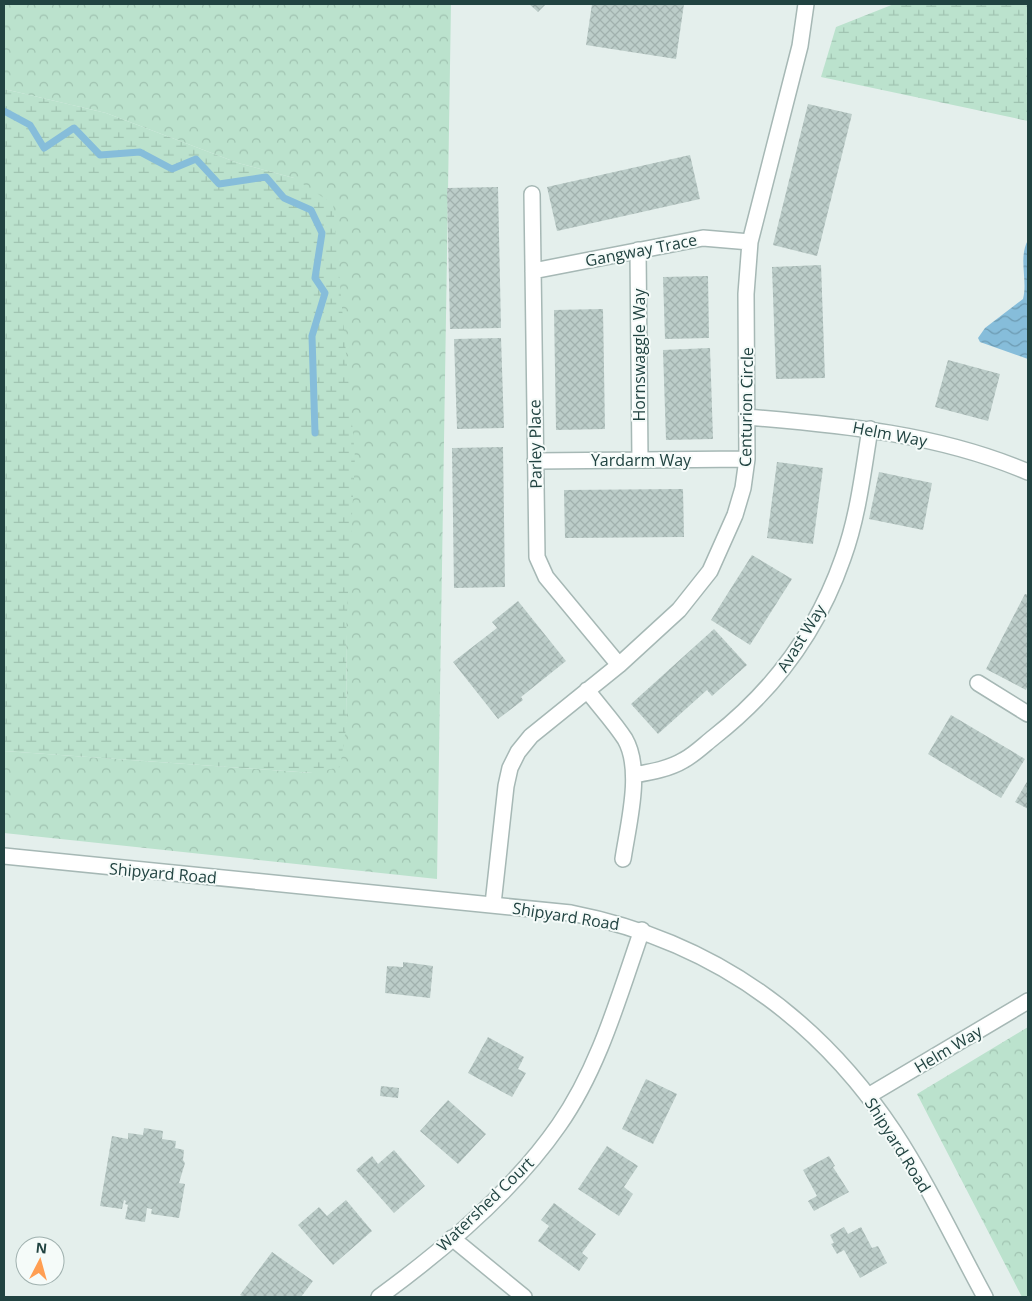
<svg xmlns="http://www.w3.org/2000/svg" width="1032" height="1301" viewBox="0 0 1032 1301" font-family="'Open Sans',sans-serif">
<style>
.forest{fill:url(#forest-crowns)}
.wetland{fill:url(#wetland-marsh)}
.water{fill:url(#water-waves)}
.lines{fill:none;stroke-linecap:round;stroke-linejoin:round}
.stream{stroke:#86bdda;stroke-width:7}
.building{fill:url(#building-cross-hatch)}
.minor-casing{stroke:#a6b8b5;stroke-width:18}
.tertiary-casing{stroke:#a6b8b5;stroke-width:18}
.minor{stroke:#fff;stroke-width:15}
.tertiary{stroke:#fff;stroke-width:15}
.labels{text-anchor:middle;stroke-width:4;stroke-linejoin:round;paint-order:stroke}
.street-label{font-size:16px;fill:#214341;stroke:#f5fbf9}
</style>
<defs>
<pattern id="forest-crowns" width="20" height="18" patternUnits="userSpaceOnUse" patternTransform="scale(1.25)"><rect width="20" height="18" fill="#bbe2cd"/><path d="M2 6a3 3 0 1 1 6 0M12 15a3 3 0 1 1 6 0" fill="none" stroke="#a0c3b1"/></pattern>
<pattern id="wetland-marsh" width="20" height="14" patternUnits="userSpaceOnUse" patternTransform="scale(1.25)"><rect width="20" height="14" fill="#bbe2cd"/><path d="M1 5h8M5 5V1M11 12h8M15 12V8" fill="none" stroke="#a0c3b1"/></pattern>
<pattern id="water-waves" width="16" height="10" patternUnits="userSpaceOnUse" patternTransform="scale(1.25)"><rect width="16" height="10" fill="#86bdda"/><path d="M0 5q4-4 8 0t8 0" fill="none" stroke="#6d9bb2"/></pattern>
<pattern id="building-cross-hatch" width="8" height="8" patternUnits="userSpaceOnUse" patternTransform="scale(1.25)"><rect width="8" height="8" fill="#bccdc9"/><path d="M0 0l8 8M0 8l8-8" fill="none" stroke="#a1b1ae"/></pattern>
</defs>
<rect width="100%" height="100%" fill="#e4efec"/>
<path class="forest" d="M4,4H451L437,879L4,833V751L312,773L347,722L346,633L294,178L238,163L106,113L4,89Z
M1028,1027V1297H1022L917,1094Z"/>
<path class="wetland" d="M894,4H1028V121L821,77L836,27Z
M4,89L106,113L238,163L294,178L333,204L355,457L346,633L347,722L340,767L313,773L4,751Z"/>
<path class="water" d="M1028,240V359L980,342L978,338L985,328L1023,299C1028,280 1018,258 1028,240Z"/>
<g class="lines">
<path class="stream" d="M4,111L30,125L44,148L74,128L100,155L140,152L172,169L196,159L219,184L266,177L284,198L311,210L322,233L315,278L325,293L312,336L315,433"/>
</g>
<path class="building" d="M529,4H546L538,12Z
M592,4H684L676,59L586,45Z
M808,104L852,114L817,256L773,245Z
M690,155L700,199L557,231L547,187Z
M498,187L501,328L450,329L447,188Z
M821,265L825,378L776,379L772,267Z
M708,276L709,338L665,339L663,277Z
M603,309L605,429L556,430L554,310Z
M501,338L504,428L457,429L454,339Z
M710,348L713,439L666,440L663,350Z
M948,360L1000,374L988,421L935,407Z
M503,447L505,587L454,588L452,448Z
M777,462L823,468L813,544L767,538Z
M879,472L932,483L923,530L869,519Z
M683,489L684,537L565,538L564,490Z
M752,555L792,579L750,645L711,620Z
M1025,594L1028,595V685L1026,690L986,669Z
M518,601L566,661L521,697L523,700L498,719L453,662L497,628L492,622Z
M714,629L747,665L712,696L707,690L658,734L631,704Z
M951,715L1025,759L1001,798L928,754Z
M1028,780V809L1015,802Z
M403,962L433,966L430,998L385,993L387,966L403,967Z
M488,1037L524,1057L518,1069L526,1073L512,1097L468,1073Z
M646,1079L677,1094L653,1144L622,1129Z
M381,1086L399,1088L398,1098L380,1096Z
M448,1100L486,1134L458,1164L420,1131Z
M144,1128L163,1131L162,1139L176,1141L175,1148L184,1150L183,1160L185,1163L179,1183L185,1184L179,1218L151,1214L152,1209L147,1208L145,1222L125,1219L128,1205L125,1204L126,1201L124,1200L122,1209L100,1206L112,1136L128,1139V1133L143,1135Z
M607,1146L638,1166L624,1187L633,1194L619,1216L578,1189Z
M394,1150L425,1186L394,1213L356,1170L372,1156L378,1164Z
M829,1156L835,1166L833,1167L849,1192L814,1211L808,1201L817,1196L803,1170Z
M346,1200L372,1231L333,1265L298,1225L319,1207L327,1216Z
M554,1203L596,1234L582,1253L588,1258L579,1271L538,1241L549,1226L541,1220Z
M844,1227L848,1234L861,1227L872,1248L878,1246L887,1263L860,1278L844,1250L837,1254L831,1244L834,1243L830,1235Z
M272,1252L313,1281L301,1297H244L240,1295Z"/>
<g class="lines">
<defs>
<path id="minor" d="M532,194L537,557L546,577L619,665
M638,250L640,460
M533,271L703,238L750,242
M747,417C843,425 939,434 1028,472
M535,461L747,459
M978,683L1028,714
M587,690C599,706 614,722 625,739C643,770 628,825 623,859
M634,775C651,772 669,769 684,760C695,754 705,744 714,737C774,690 818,630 843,558C858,517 863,472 870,429
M493,904L506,786L510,768L518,752L531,736L619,665L679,610L710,571L735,515L743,488L747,459L746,294L750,242L800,46L806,4
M868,1096L1028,1001
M452,1238L524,1297
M379,1297C442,1251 514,1190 559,1125C599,1068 619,996 642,930"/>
<path id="tertiary" d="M4,856L571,913C709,940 816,1015 894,1132C928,1184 955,1242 985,1297"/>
</defs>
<use href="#minor" class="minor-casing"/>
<use href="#tertiary" class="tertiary-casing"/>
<use href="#minor" class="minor"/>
<use href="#tertiary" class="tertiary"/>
</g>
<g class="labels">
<g class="street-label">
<text transform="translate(641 250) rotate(-11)" y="6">Gangway Trace</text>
<text transform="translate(639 355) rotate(-90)" y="6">Hornswaggle Way</text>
<text transform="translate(746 407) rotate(-89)" y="6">Centurion Circle</text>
<text transform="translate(890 434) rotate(11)" y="6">Helm Way</text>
<text transform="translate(535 444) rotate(-91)" y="6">Parley Place</text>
<text x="641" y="466">Yardarm Way</text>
<text transform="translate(801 638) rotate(-58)" y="6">Avast Way</text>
<text transform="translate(163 873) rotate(5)" y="6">Shipyard Road</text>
<text transform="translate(566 916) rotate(9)" y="6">Shipyard Road</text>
<text transform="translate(948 1049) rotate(-31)" y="6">Helm Way</text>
<text transform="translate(898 1145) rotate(58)" y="6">Shipyard Road</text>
<text transform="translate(485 1204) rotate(-44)" y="6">Watershed Court</text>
</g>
</g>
<rect width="1032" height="1301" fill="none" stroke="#214341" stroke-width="10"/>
<g transform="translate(40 1261) rotate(6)"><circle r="24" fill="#f5fbf9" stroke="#a0b1af"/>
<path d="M0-4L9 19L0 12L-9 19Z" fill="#ff9e52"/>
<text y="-8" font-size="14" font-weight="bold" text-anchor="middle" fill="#214341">N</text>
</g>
</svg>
